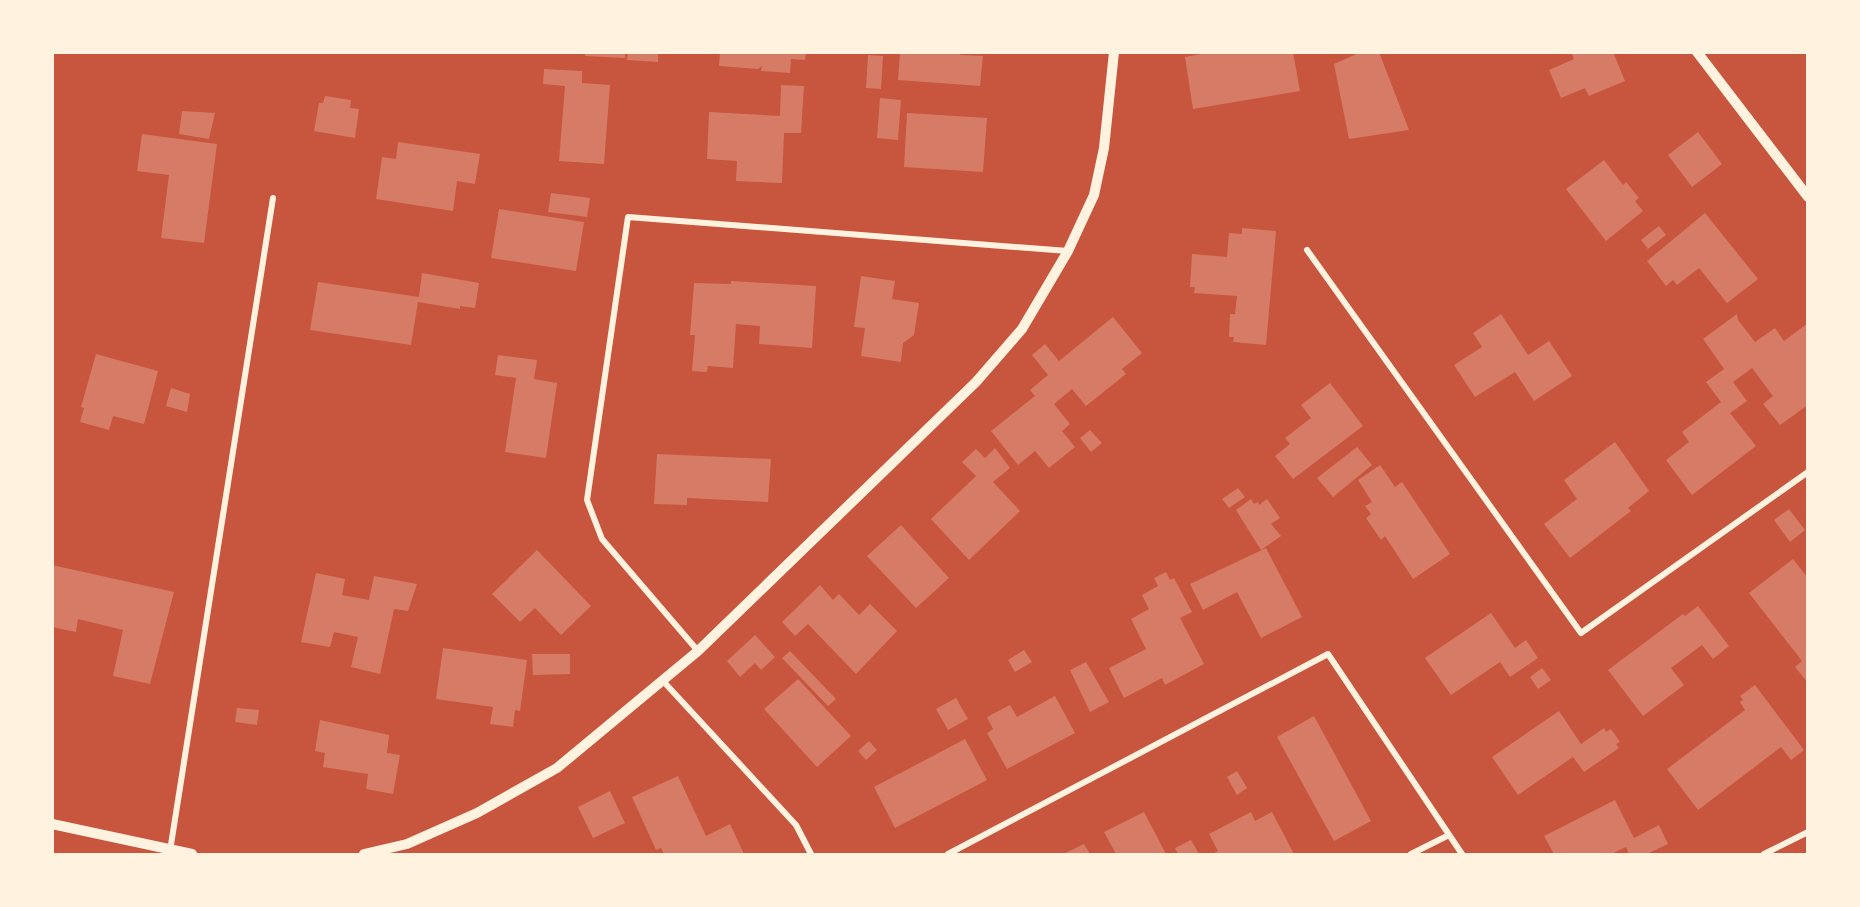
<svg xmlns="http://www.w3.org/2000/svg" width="1860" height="907" viewBox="0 0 1860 907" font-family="'Public Sans',sans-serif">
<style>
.building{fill:#d67c66}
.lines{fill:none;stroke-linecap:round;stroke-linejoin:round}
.minor{stroke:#fff3e0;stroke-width:6}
.tertiary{stroke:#fff3e0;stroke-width:10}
</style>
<rect width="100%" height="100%" fill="#c8553d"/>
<path class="building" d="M586,52H625V58L585,56Z
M628,52H658V62L627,60Z
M720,52H806L805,60L791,59L790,73L761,71L762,66L758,69L719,66Z
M900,52H960V55L983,56L980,86L898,80Z
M1212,52H1293L1300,91L1193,109L1185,57Z
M1361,52H1379L1409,130L1349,139L1334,64Z
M1571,52H1613L1625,81L1589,96L1585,88L1561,98L1549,70L1574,59Z
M868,55L883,56L881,89L866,88Z
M544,69L582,71V83L610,85L604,164L559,161L565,86L543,84Z
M781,85L804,86L801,133H784L782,183L736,181L737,161L707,159L709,112L780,116Z
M325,96L351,100L350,108L359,109L355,138L314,131L319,103H323Z
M880,98L901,100L898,140L877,138Z
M182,111L215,113L209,139L179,134Z
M907,113L987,118L983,172L904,167Z
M1698,132L1722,164L1692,187L1668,155Z
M142,134L217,144L204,243L161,238L169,175L137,171Z
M398,142L480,154L475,184L457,181L453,211L376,199L382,157L396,159Z
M1604,160L1623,185L1626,182L1639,198L1635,201L1643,211L1606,241L1566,189Z
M551,193L590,198L587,217L548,212Z
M499,209L584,222L576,271L491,258Z
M1705,213L1758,279L1727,303L1699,268L1677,285L1673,280L1666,286L1647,261Z
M1659,226L1666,235L1648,249L1641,240Z
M1242,228L1276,231L1266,345L1233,342L1234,337H1229L1230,314H1235L1237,296L1194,293L1195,287H1190L1192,254L1227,257L1229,233L1242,234Z
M422,273L479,283L475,308L460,306V309L418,302L411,345L310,330L318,282L419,297Z
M861,276L895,281L892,299L919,303L914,335L903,343L901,362L861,356L865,328L854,327Z
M731,281L816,286L812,348L759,344L760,326L736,324L733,368L708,366L707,372L692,371L695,335H690L694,283L731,284Z
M1501,314L1528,355L1549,341L1572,376L1534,401L1515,372L1475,397L1454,365L1482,347L1473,333Z
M1737,314L1738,320L1755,342L1775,328L1784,341L1808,323V405L1780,425L1763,404L1773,396L1752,368L1733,382L1747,401L1730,413L1756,446L1692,495L1666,460L1689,442L1682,432L1721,402L1706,382L1724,369L1703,339Z
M1113,317L1142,353L1122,369L1126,374L1086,406L1072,389L1054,404L1070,424L1062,431L1075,447L1049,468L1035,451L1018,465L991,431L1035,396L1030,390L1048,375L1032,355L1045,344L1059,361Z
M96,354L158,371L144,424L113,416L109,430L80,422L84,408L81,407Z
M498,355L537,360L534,379L557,383L546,458L505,452L516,378L495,375Z
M1330,383L1363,426L1293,479L1275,456L1290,444L1285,438L1311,418L1301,405Z
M171,388L190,394L187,412L166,406Z
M1090,430L1102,443L1091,452L1080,438Z
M1615,442L1649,491L1628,508L1631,511L1570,558L1544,524L1577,499L1564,480Z
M1357,447L1372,465L1333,497L1317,478Z
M995,448L1010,468L993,482L1020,511L969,560L931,519L976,476L962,462L976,449L985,458Z
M657,454L771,459L768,502L687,498V505L654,504Z
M1380,465L1395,487L1402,482L1450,554L1413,579L1385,536L1381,540L1366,518L1371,514L1365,506L1372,502L1358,480Z
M1238,488L1245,497L1229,508L1222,499Z
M1251,499L1254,504L1258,502L1259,505L1267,499L1280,518L1271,524L1281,536L1261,550L1236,510Z
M1789,509L1805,530L1790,542L1774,520Z
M901,525L949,578L916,608L867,556Z
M1266,548L1302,617L1261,638L1237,592L1203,610L1190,584Z
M537,550L591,606L561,635L535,608L520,622L492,594Z
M1793,559L1808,578V683L1795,667L1802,661L1749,593Z
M52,565L174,592L150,684L113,676L123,630L78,619L76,632L52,627Z
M1166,572L1170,580L1174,578L1192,612L1180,618L1204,664L1165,685L1162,678L1124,698L1109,668L1146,649L1131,619L1149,609L1142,595L1158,586L1154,578Z
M316,573L345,579L342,595L369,600L374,576L417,584L408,611L394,609L380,674L351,667L358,637L334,632L330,647L301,642Z
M820,585L833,600L839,594L859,615L870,604L897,631L856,674L808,624L795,636L782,622Z
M1698,606L1729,646L1713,659L1702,645L1671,668L1684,685L1643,716L1608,670L1683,614L1685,616Z
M1491,613L1515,648L1526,640L1538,658L1510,677L1500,662L1451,695L1425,658Z
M755,635L775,657L761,670L755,663L740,677L727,661Z
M443,648L527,660L520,711L515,710L513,727L490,724L493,707L436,699Z
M1024,650L1032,662L1015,672L1008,660Z
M790,651L836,699L828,706L782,658Z
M532,654H570V674L533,675Z
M1086,662L1109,702L1090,712L1070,670Z
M1542,668L1551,680L1538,689L1530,677Z
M798,679L851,736L817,767L764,709Z
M1755,685L1804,750L1791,760L1781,747L1698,810L1667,769L1745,710L1740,702L1743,700L1740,696Z
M1055,696L1075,733L1007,769L987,733L993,729L987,717L1010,705L1017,717Z
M956,698L968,719L948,730L936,709Z
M237,708L259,710L257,725L235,722Z
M1559,711L1581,744L1604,728L1606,732L1611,729L1620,742L1616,744L1619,748L1584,772L1573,757L1518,795L1492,757Z
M1314,716L1371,821L1334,841L1277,737Z
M320,720L389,735L387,753L400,755L393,794L366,789L368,774L323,767L325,753L315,751Z
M965,739L987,780L895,828L874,787Z
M869,741L877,750L866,760L858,751Z
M1237,771L1247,788L1237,795L1227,777Z
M678,776L706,836L730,824L744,854H664L661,848L656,850L632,797Z
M610,791L625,823L593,838L578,807Z
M1615,800L1634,838L1659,825L1668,844L1647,854H1629L1626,847L1611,854H1554L1544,836Z
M1144,812L1166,854H1116L1104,832Z
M1251,812L1255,821L1272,812L1294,854H1212L1218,851L1209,834Z
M1191,840L1199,854H1178L1175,848Z
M1084,844L1090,854H1063Z"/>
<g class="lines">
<path class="minor" d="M1307,250L1581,633L1808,472
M698,651L602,539L587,500L628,217L1068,251
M663,681L796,825L811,854
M170,851L273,198
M948,854L1328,654L1462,854
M1411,854L1449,835
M1764,854L1808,832"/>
<path class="tertiary" d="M1697,52L1808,197
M52,824L192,854
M364,854L407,844L477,813L557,768L698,651L976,382L1022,329L1068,251L1094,195L1104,148L1114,52"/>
</g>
<rect width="1860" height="907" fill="none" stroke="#fff3e0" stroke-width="108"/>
</svg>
